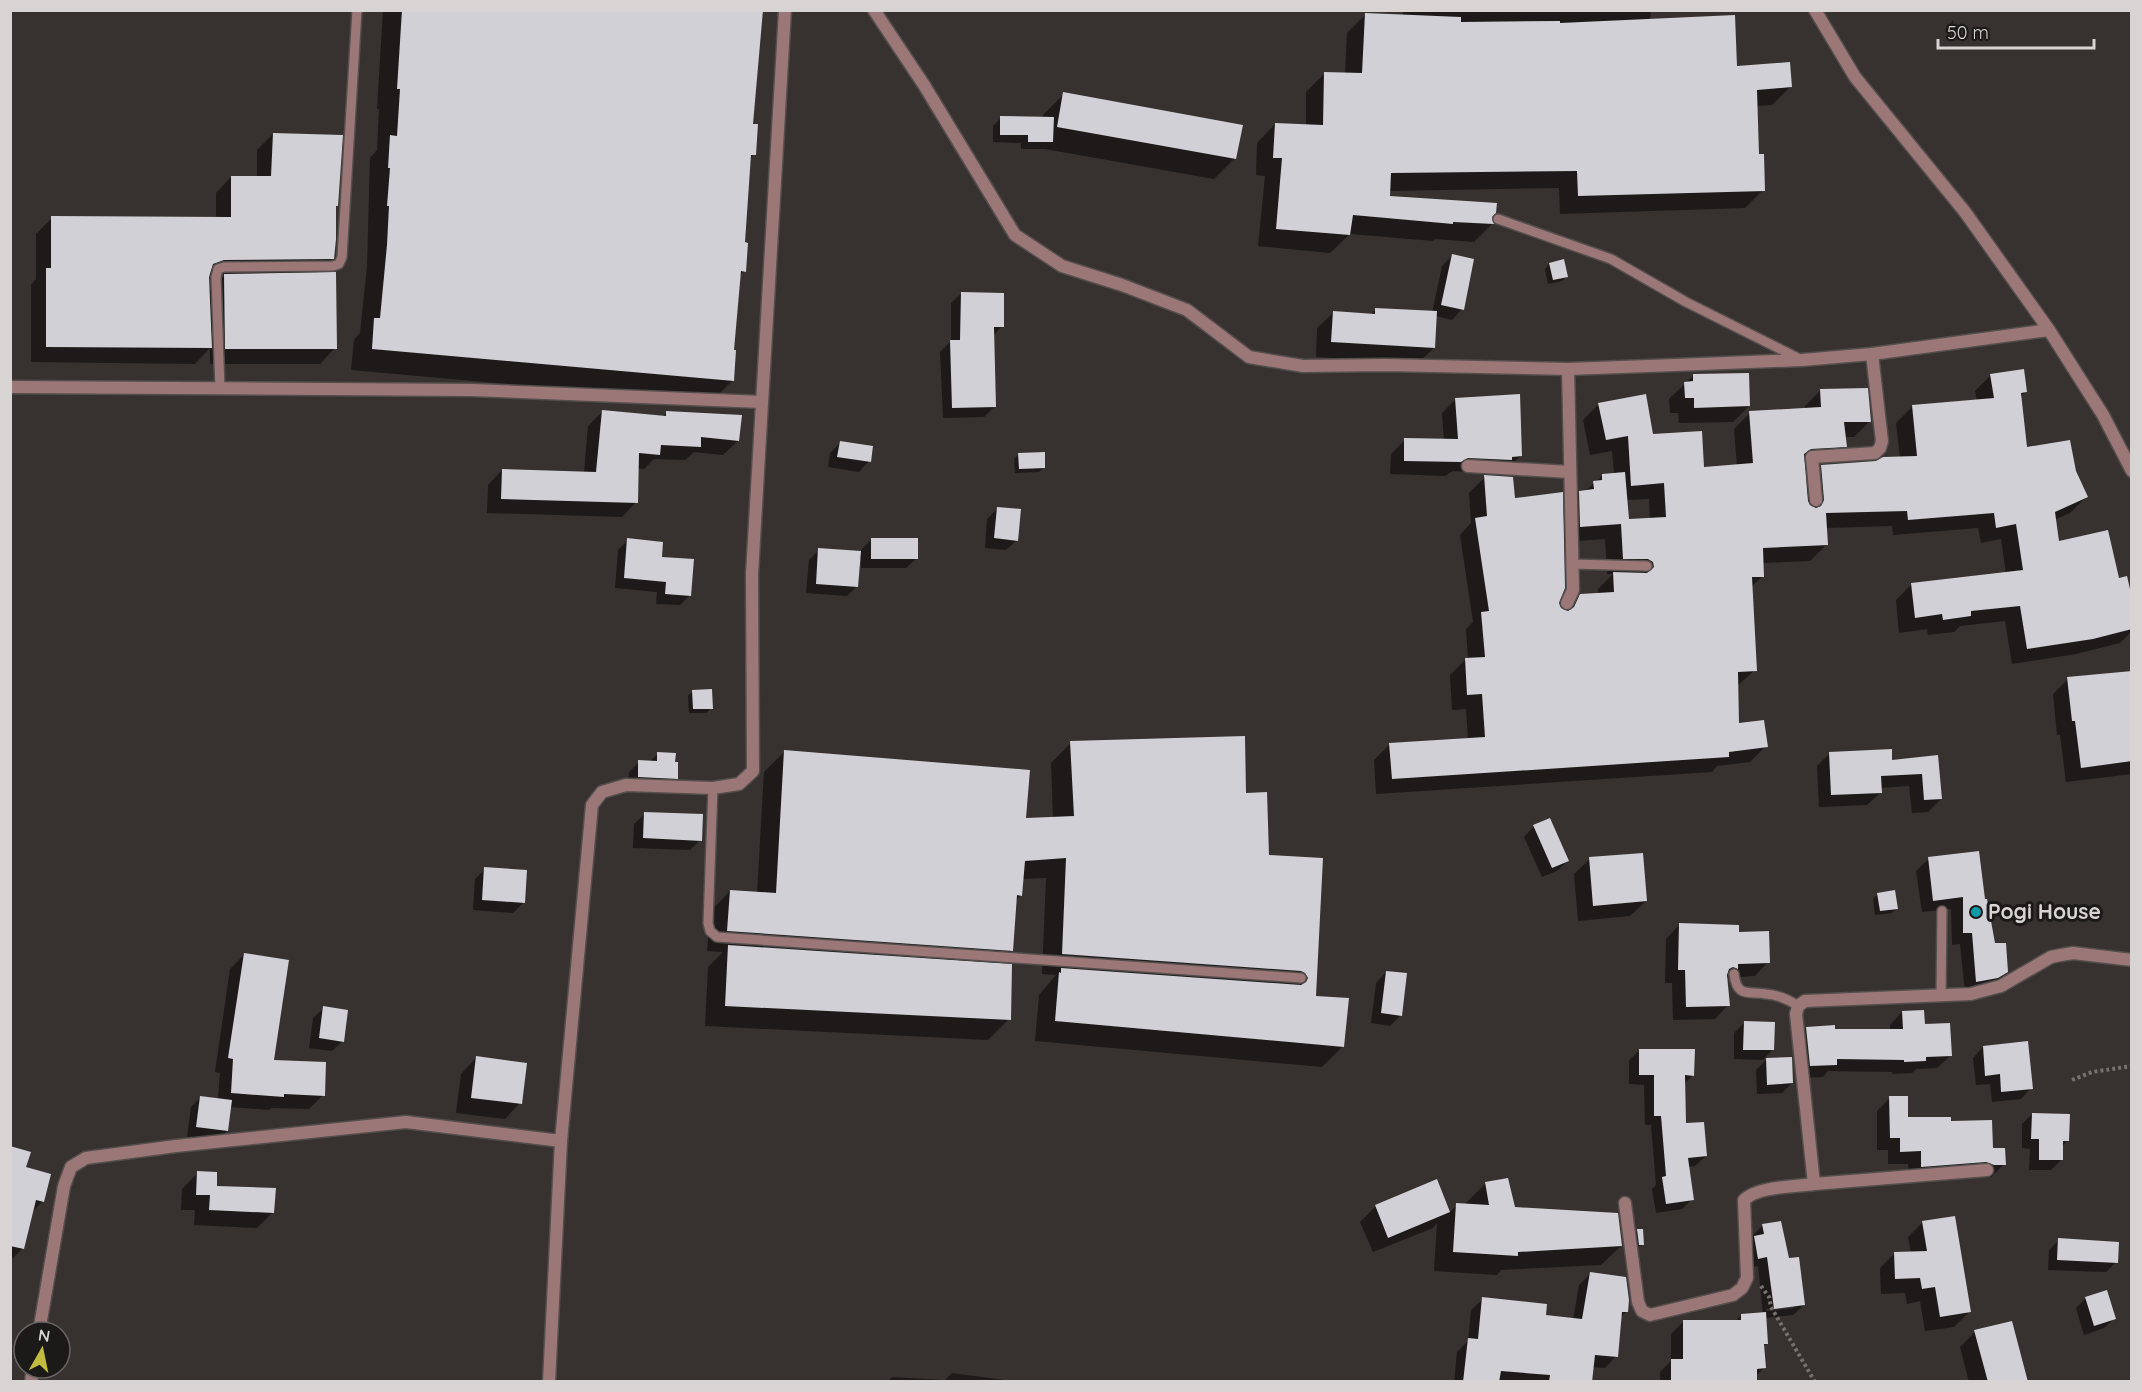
<svg xmlns="http://www.w3.org/2000/svg" width="2142" height="1392" viewBox="0 0 2142 1392" font-family="Quicksand,sans-serif">
<style>
.shadow{fill:#0007;fill-rule:evenodd}
.building{fill:#d0d0d6}
.lines{fill:none;stroke-linecap:round;stroke-linejoin:round}
.service-casing{stroke:#544e4d;stroke-width:12}
.minor-casing{stroke:#544e4d;stroke-width:15}
.tertiary-casing{stroke:#544e4d;stroke-width:15}
.path{stroke:#76716f;stroke-width:4;stroke-dasharray:3 3;stroke-linecap:butt}
.service{stroke:#9b7777;stroke-width:9}
.minor{stroke:#9b7777;stroke-width:12}
.tertiary{stroke:#9b7777;stroke-width:12}
.culture-dot{fill:#0f9aa8;stroke:#1c1a19;stroke-width:2}
.labels{text-anchor:middle;stroke-width:6;stroke-linejoin:round;paint-order:stroke}
.poi-label{font-size:21px;font-weight:bold;fill:#d8d4d3;stroke:#1c1a19;text-anchor:start}
</style>
<rect width="100%" height="100%" fill="#37312f"/>
<path class="shadow" d="M383,10H761L751,125L754,154L750,159L743,244L744,271L739,276L733,351L732,381L711,402L351,370L354,340L360,333L367,267L370,158L377,150L379,109H377Z
M1403,10H1651L1650,20L1736,68L1790,87L1772,105L1756,106L1757,155L1763,190L1745,208L1560,214L1559,188L1389,191V198L1490,217L1492,224L1474,242L1435,239L1433,241L1350,234L1330,253L1258,246L1265,176L1256,175L1257,143L1275,124L1306,126V92L1325,73L1345,74L1347,33L1365,15L1403,16Z
M1064,94L1235,158L1214,179L1045,149H1021V143L993,142V126L1001,118H1042L1043,115Z
M273,134L337,205L335,208L333,258L317,274L335,348L320,364H210V348L195,364L31,362V285L36,279V234L52,218H216V193L231,177H257V150ZM208,275H225L208,292Z
M1452,256L1462,309L1452,320L1436,316L1434,348L1418,363L1316,357L1317,328L1333,313L1370,315L1376,309L1432,313L1442,266Z
M1549,264L1567,276L1562,281L1548,284L1545,269Z
M962,293L1002,326L993,336L994,407L984,417L943,418L940,352L951,341V303Z
M1991,375L2026,392L2020,397L2026,449L2074,471L2086,497L2070,513L2054,520L2058,543L2117,580L2132,613V631L2120,643L2076,654L2012,664L2005,621L1960,626L1954,632L1928,635L1927,629L1899,633L1896,600L1912,584L2006,574L2001,539L1981,543L1978,528L1893,535L1892,526L1825,528L1826,545L1810,561L1762,563L1763,576L1751,587L1755,670L1737,686L1738,725L1766,746L1750,762L1717,766L1712,772L1376,794L1374,760L1390,744L1468,739L1466,709L1452,710L1450,675L1465,660L1468,659L1466,629L1473,622L1460,535L1471,523L1469,493L1485,477L1514,499L1561,510L1580,492L1585,491L1603,475L1614,474L1612,451L1590,455L1583,420L1599,404L1702,468L1737,466L1734,429L1750,413L1805,410V406L1821,390L1870,421L1854,437H1844L1846,446L1830,462L1804,463L1805,483L1822,466L1876,463L1900,458L1896,423L1912,407L1977,401L1975,391ZM1649,499L1650,520L1627,521L1626,500ZM1605,539L1607,574H1613L1598,589V594L1581,595L1565,611L1559,609L1557,603L1562,542Z
M1693,376L1749,406L1733,422L1679,423L1678,413H1670L1669,399Z
M1456,399L1521,455L1507,470H1500L1497,474L1453,471L1445,476L1390,474L1391,454L1405,440L1444,441L1442,413Z
M603,411L662,417L667,412L738,441L723,455L694,452L685,460L654,459L644,469L637,468L636,502L622,517L487,513L488,485L502,470L584,473L588,426Z
M840,443L869,461L859,472L828,467L830,453Z
M1019,454L1044,467L1039,472L1015,473L1014,459Z
M997,509L1017,540L1006,550L985,548L987,519Z
M628,540L661,559L690,595L680,605L656,604L657,592L615,588L618,550Z
M871,540L917,558L906,568H861V559H859L857,586L847,596L806,593L809,560L819,550L861,553V550Z
M2132,673V774L2066,782L2060,735H2057L2053,694L2068,679Z
M693,691L711,708L707,713H689L688,696Z
M1071,743L1245,794L1315,997L1343,1046L1322,1067L1035,1041L1039,995L1056,975L1042,974L1046,878L1022,879L1021,895L1015,901L1012,950L997,965L1009,1019L988,1040L705,1026L708,967L723,952L707,951L710,912L730,891L757,893L764,772L785,751L1025,820L1053,819L1051,763Z
M1830,753L1891,761L1937,757L1941,799L1928,812L1912,813L1909,786L1880,788L1881,792L1867,805L1819,807L1817,766Z
M658,754L676,778L666,788L628,787L629,772L639,762H649Z
M645,814L700,840L690,850L633,848L634,824Z
M1534,826L1568,861L1557,871L1542,877L1524,837Z
M1590,859L1646,901L1630,916L1578,921L1574,874Z
M1929,859L1983,901L1994,945L2007,972L1994,984L1965,993L1960,944L1952,945L1951,909L1922,912L1916,871Z
M485,869L524,902L513,913L473,910L475,879Z
M1878,894L1897,908L1892,913L1875,915L1873,899Z
M1679,925L1737,933L1768,962L1755,976L1726,978L1728,1005L1715,1019L1673,1020L1672,983H1665L1666,939Z
M244,955L272,1062L323,1095L309,1109L271,1108L269,1110L230,1107L227,1131L216,1141L187,1137L191,1107L201,1097L218,1099L220,1073L215,1072L230,969Z
M1386,972L1401,1015L1390,1026L1371,1023L1376,983Z
M324,1008L343,1041L332,1051L309,1048L313,1018Z
M1902,1012L1924,1026L1950,1056L1937,1068L1916,1069L1912,1073L1892,1074V1072L1828,1071L1823,1077L1798,1078L1794,1041L1806,1028L1834,1031H1890V1025Z
M1744,1023L1773,1049L1763,1060L1734,1059V1033Z
M1983,1047L2031,1088L2021,1099L1992,1102L1990,1084L1976,1085L1973,1058Z
M1640,1050L1693,1075L1684,1084L1685,1125L1706,1156L1695,1166L1688,1167L1692,1199L1682,1209L1656,1213L1652,1189L1656,1185L1651,1125H1645L1644,1085L1629,1084V1060Z
M476,1058L520,1103L505,1119L456,1113L461,1074Z
M1791,1058L1792,1083L1782,1093L1757,1094L1756,1070L1766,1060H1765Z
M1890,1098L1907,1119L1950,1123L1992,1150L2004,1164L1991,1177L1980,1178L1972,1174L1909,1180L1908,1164H1888V1150H1877V1111Z
M2032,1114L2068,1140L2062,1146L2061,1160L2051,1170H2029L2030,1149L2022,1148V1124Z
M10,1147L43,1201L32,1212L23,1248L10,1261Z
M198,1173L215,1187L273,1212L257,1228L194,1225L195,1210H181L182,1189Z
M1436,1181L1449,1213L1457,1205H1466V1203L1485,1184L1513,1208L1621,1246L1601,1265L1501,1270L1497,1275L1434,1271L1437,1223L1433,1228L1373,1252L1360,1222L1376,1206Z
M1923,1222L1969,1312L1954,1327L1925,1331L1920,1301L1907,1304L1905,1293L1881,1294L1880,1268L1895,1253H1911L1908,1237Z
M1763,1225L1788,1260L1804,1305L1793,1315L1765,1318L1767,1343L1763,1347L1764,1368L1756,1376V1382H1660V1372L1671,1361V1334L1683,1322H1735L1741,1315L1763,1314L1758,1266L1748,1268L1744,1249L1753,1240L1752,1236ZM1794,1305V1308L1767,1311L1766,1309Z
M1637,1231L1642,1245L1635,1249L1633,1236Z
M2059,1240L2116,1262L2106,1272L2048,1270L2049,1250Z
M1591,1273L1626,1312L1620,1318L1616,1356L1605,1368L1592,1367L1591,1382H1454L1457,1352L1468,1341L1471,1310L1483,1299L1544,1317L1573,1320L1579,1285Z
M2086,1298L2115,1318L2104,1328L2084,1335L2076,1308Z
M1975,1332L2026,1382H1969L1960,1347Z
M952,1373L1019,1382H887L892,1377L945,1380Z
M822,1380L849,1382H820Z"/>
<path class="building" d="M402,10H763L753,124H758L756,155H751L745,242L748,243L746,272L741,271L734,350H736L734,381L372,349L374,318H380L387,245L389,206H387L390,168H388L390,135L397,136L400,89H397Z
M1365,13L1461,17V22L1560,21V23L1735,15L1737,66L1790,62L1792,87L1757,90L1759,154H1764L1765,191L1578,196L1577,171L1391,173L1390,196L1497,203L1496,213L1492,217L1494,224L1453,222V224L1353,215L1350,235L1276,229L1282,158H1273L1275,123L1323,125L1324,72L1362,73Z
M1063,92L1243,125L1236,159L1057,127Z
M1000,116L1054,117L1053,142H1028V135H1000Z
M273,133L343,135L338,206H336V239L334,259L224,260L213,264L209,277L212,348L46,347V268H51V216L231,217V176H271Z
M1452,254L1474,259L1464,310L1441,305Z
M1564,259L1568,277L1553,280L1549,263Z
M336,272L337,349H225L224,274Z
M961,292L1004,293V327H994L996,407L952,408L950,340H960Z
M1375,308L1437,311L1435,348L1331,342L1333,311L1375,314Z
M2024,369L2027,392L2021,393L2027,447L2070,440L2076,471L2088,497L2055,512L2059,541L2108,530L2119,578L2127,576L2132,598V629L2093,639L2027,649L2020,606L1971,611V616L1943,620L1942,614L1915,618L1911,583L2023,570L2016,524L1996,528L1994,513L1908,520L1907,511L1826,513L1828,545L1763,548L1764,577H1752L1757,671L1738,672L1739,723L1764,720L1768,747L1729,752V757L1392,779L1389,743L1485,737L1482,694L1467,695L1465,658L1485,657L1481,612L1489,611L1475,518L1487,516L1484,475L1513,477L1515,498L1563,492L1565,588L1559,603L1561,608L1568,611L1574,607L1580,594L1614,592L1613,572L1647,573L1654,567L1653,562L1648,559H1623L1621,524L1580,527L1579,491L1594,489L1593,481L1602,480V474L1625,472L1629,519L1666,517L1664,483L1631,486L1628,436L1606,440L1598,403L1646,394L1653,434L1702,431L1704,467L1753,463L1749,411L1821,407L1820,389L1868,388L1871,422H1844L1847,447L1811,449L1804,454L1808,501L1810,505L1816,508L1821,506L1824,500L1821,465L1876,461L1883,457L1917,456L1912,405L1994,398L1990,374Z
M1749,373L1750,406L1694,408V398H1685L1684,382L1693,381V374Z
M1520,394L1522,456L1512,457V460L1468,458L1461,462L1404,461V438L1458,439L1455,398Z
M602,410L666,416V411L742,415L739,441L701,437V447L661,445L660,455L639,453L638,503L501,499L502,469L596,472Z
M840,441L873,446L871,462L837,457Z
M1045,452V468L1019,469L1018,453Z
M997,507L1021,509L1018,541L994,538Z
M627,538L663,542L662,557L694,559L691,596L665,594L666,582L624,578Z
M871,538H918V559H871Z
M818,548L861,551L858,587L816,584Z
M2132,671V761L2081,768L2075,721H2072L2067,677Z
M712,689L713,709H693L692,690Z
M1245,736L1246,793L1267,792L1269,855L1323,858L1316,996L1349,998L1344,1047L1055,1021L1059,972L1061,973V968L1301,985L1306,982L1308,978L1305,973L1301,971L1062,954L1066,858L1025,861L1022,896L1017,895L1013,951L727,931L730,890L776,893L784,750L1030,770L1026,818L1074,816L1070,741Z
M1892,749V760L1938,755L1942,799L1924,800L1922,774L1881,776L1882,793L1831,795L1829,752Z
M657,752L676,753L675,762H678V779L638,777V760L657,761Z
M644,812L703,814L702,841L643,838Z
M1550,818L1569,861L1552,868L1533,825Z
M1979,851L1985,899H1987L1995,943H2006L2008,972L1998,978L1976,982L1972,933H1963V897L1933,901L1928,857Z
M1643,853L1647,901L1593,906L1589,857Z
M484,867L527,870L525,903L482,900Z
M1895,890L1898,909L1880,911L1877,893Z
M1679,923L1739,925V932L1769,931L1770,963L1738,964V969L1733,967L1729,969L1727,975L1730,1006L1686,1007L1685,970H1678Z
M728,945L1012,964L1011,1020L725,1006Z
M244,953L289,960L274,1060L326,1062L325,1096L284,1094V1097L231,1093L233,1059L228,1058Z
M1386,971L1407,973L1402,1016L1381,1013Z
M323,1006L348,1010L344,1042L319,1038Z
M1924,1010L1925,1024L1950,1023L1952,1056L1926,1057V1061L1904,1062V1060L1837,1059V1065L1810,1066L1806,1027L1835,1025V1029H1903L1902,1011Z
M1744,1021L1775,1022L1774,1050H1743Z
M2028,1041L2033,1089L2001,1092L2000,1074L1985,1076L1983,1046Z
M1639,1049H1695L1694,1076L1685,1075L1686,1123L1704,1122L1707,1156L1688,1158L1694,1200L1666,1204L1662,1177L1666,1176L1661,1116H1654V1075H1639Z
M476,1056L527,1063L522,1104L471,1098Z
M1792,1057L1793,1083L1767,1085L1766,1058Z
M200,1096L232,1100L228,1131L196,1127Z
M1889,1096H1908V1117H1951V1121L1992,1120L1993,1148H2005L2006,1165H1994L1986,1162L1921,1167V1151L1900,1152V1138H1890Z
M2032,1113L2070,1114L2069,1141H2063V1160H2039V1139H2031Z
M10,1146L31,1152L26,1167L51,1174L44,1202L36,1200L24,1249L10,1246Z
M197,1171L217,1172V1186L276,1188L274,1213L209,1210L210,1195H196Z
M1508,1178L1515,1207L1618,1213L1622,1246L1518,1252V1256L1453,1252L1456,1203L1489,1205L1485,1182Z
M1437,1179L1450,1212L1388,1238L1375,1205Z
M1955,1216L1971,1312L1940,1317L1935,1287L1922,1289L1920,1278L1895,1279L1894,1252L1927,1251L1922,1221Z
M1781,1221L1789,1258L1799,1257L1805,1305L1774,1309L1767,1257L1758,1259L1754,1236L1764,1234L1762,1224Z
M1637,1229H1643L1644,1245H1639Z
M2058,1238L2119,1242L2118,1263L2057,1260Z
M1590,1272L1626,1277L1629,1300L1628,1312H1622L1618,1357L1595,1355L1592,1382H1549L1550,1375L1501,1371L1499,1382H1463L1468,1338L1478,1339L1482,1297L1547,1304L1546,1315L1582,1319Z
M2107,1290L2116,1319L2094,1326L2085,1297Z
M1766,1312L1768,1344H1764L1766,1368L1757,1369V1382H1671V1359H1683V1320H1741V1314Z
M2012,1321L2028,1382H1988L1974,1330Z"/>
<g class="lines">
<defs>
<path id="service" d="M1498,219L1611,259L1686,302L1802,360
M220,389L216,277L218,269L224,267L333,266L339,264L342,257L357,10
M1572,564L1647,566
M713,788L708,923L710,931L717,937L1301,978
M1734,974C1737,998 1748,991 1766,994C1778,995 1788,999 1798,1006
M1941,996L1942,911"/>
<path id="minor" d="M10,387L471,390L762,402
M1468,466L1570,472
M1816,500L1812,457L1875,453L1880,448L1882,441L1872,354
M1567,603L1573,590L1568,369
M1814,1184L1987,1170
M1625,1203L1638,1302L1642,1311L1650,1315L1733,1295L1742,1288L1747,1278L1744,1200C1758,1186 1794,1187 1814,1184L1796,1014L1798,1006L1805,1001L1971,994L2001,986L2051,957L2061,955L2073,953L2132,960
M39,1332L64,1186L71,1167L86,1158L176,1146L406,1122L561,1141
M31,1382L33,1368"/>
<path id="tertiary" d="M874,10L924,85L1015,235L1062,266L1122,285L1187,310L1249,357L1303,366L1385,365L1568,369L1675,365L1802,360L1872,354L2049,330
M1815,10L1855,77L1965,212L2049,330L2103,415L2132,471
M549,1382L561,1141L592,805L602,792L626,785L713,788L739,784L753,771L752,574L785,10"/>
</defs>
<use href="#service" class="service-casing"/>
<use href="#minor" class="minor-casing"/>
<use href="#tertiary" class="tertiary-casing"/>
<path class="path" d="M2072,1080L2092,1072L2132,1066
M1761,1286L1769,1297L1771,1307L1815,1382"/>
<use href="#service" class="service"/>
<use href="#minor" class="minor"/>
<use href="#tertiary" class="tertiary"/>
</g>
<circle class="culture-dot" cx="1976" cy="912" r="6"/>
<g class="labels">
<g class="poi-label">
<text x="1988" y="919">Pogi House</text>
</g>
</g>
<rect width="2142" height="1392" fill="none" stroke="#d8d4d3" stroke-width="24"/>
<g transform="translate(42 1350) rotate(9)"><circle r="28" fill="#1c1a19" stroke="#676463" stroke-width="1.5"/>
<path d="M0-4.5L10 22L0 15L-10 22Z" fill="#c2bd3f"/>
<text y="-9" font-size="16" font-weight="bold" text-anchor="middle" fill="#d8d4d3">N</text>
</g>
<path d="M1938 39v9h156v-9" fill="none" stroke="#d8d4d3" stroke-width="3"/>
<text x="1947" y="39" font-size="18" fill="#d8d4d3" stroke="#1c1a19" stroke-width="4.5" paint-order="stroke">50 m</text>
</svg>
